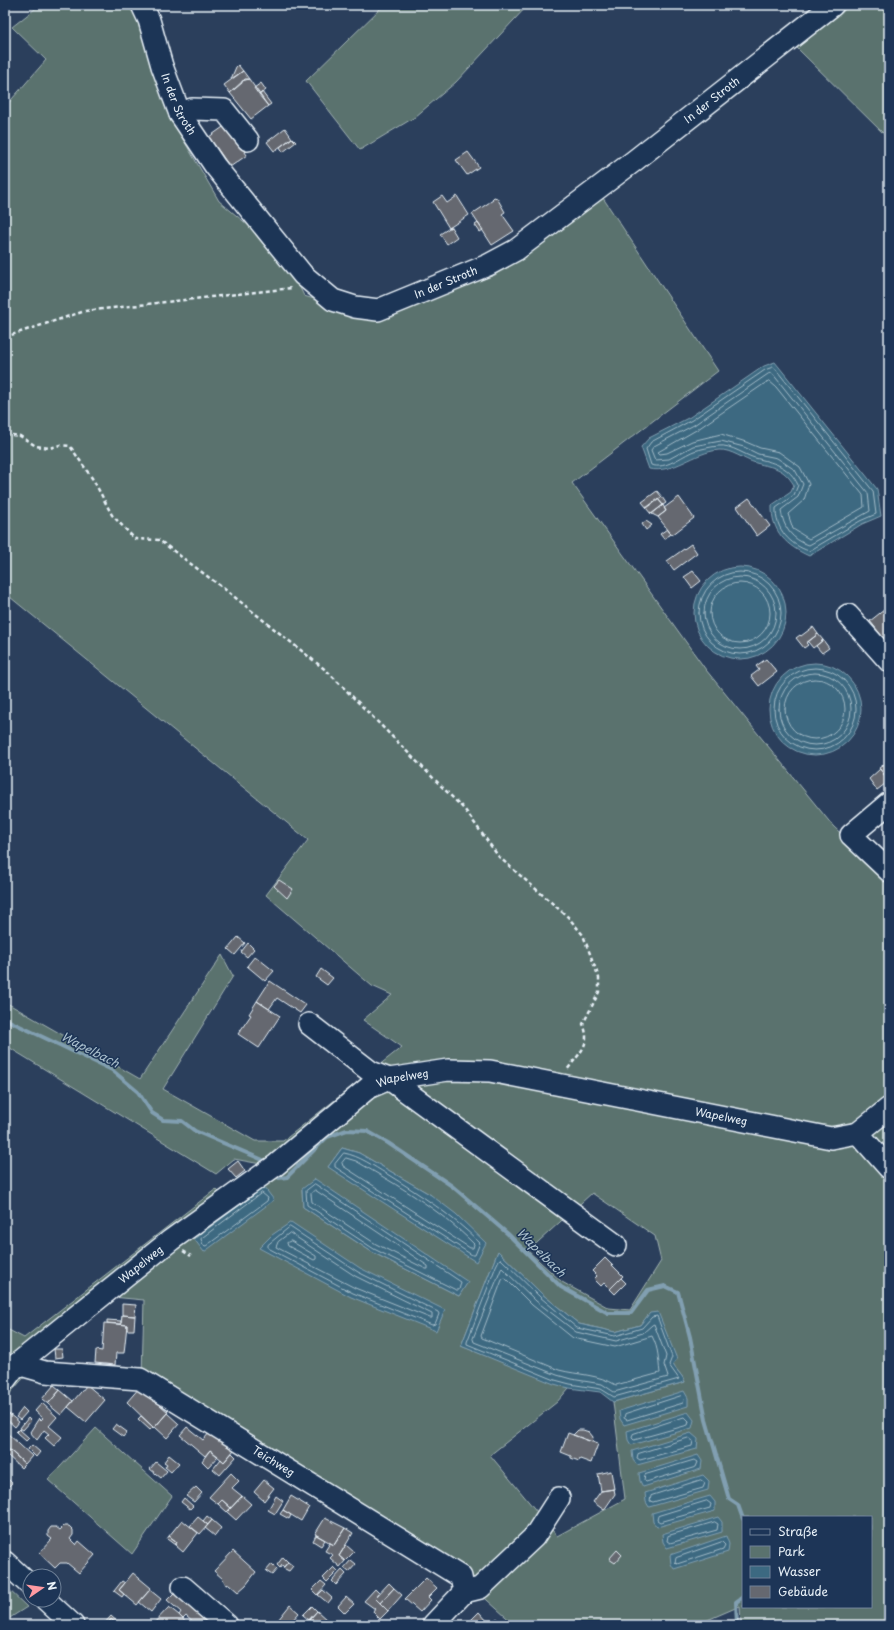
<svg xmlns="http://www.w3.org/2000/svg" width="894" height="1630" viewBox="0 0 894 1630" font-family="'Playpen Sans',sans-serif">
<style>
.green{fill:#5a726e;stroke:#a1b2b3;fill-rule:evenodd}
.water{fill:#3c6981;stroke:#819fb1}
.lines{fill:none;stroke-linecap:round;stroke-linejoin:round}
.shore{stroke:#a3bbc8;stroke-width:1}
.stream{stroke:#819fb1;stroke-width:4}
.building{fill:#656870;stroke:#e8f1f8}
.minor-casing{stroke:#e8f1f8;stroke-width:24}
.path{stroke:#e8f1f8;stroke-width:2.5;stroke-dasharray:4 3;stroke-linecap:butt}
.minor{stroke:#1d3557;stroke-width:21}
.labels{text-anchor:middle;stroke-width:3;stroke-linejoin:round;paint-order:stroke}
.street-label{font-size:11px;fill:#e8f1f8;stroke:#1d3557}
.water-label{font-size:12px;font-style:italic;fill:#acc1ce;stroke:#1d3557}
</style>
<rect width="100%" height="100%" fill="#2b3f5c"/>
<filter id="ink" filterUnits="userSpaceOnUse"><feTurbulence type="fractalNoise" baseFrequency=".025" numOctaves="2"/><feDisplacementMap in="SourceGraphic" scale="8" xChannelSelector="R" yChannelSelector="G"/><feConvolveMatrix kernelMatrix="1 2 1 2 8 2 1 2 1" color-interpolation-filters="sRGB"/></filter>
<g filter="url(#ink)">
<path class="green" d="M40,5H135L148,28L166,110L219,201L284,255L304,296L375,317L495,275L603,198L718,371L572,483L706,670L833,826L889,879V1625H741L740,1606L696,1625H515L478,1592L142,1376L144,1300L112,1297L264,1185L261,1164L234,1159L216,1174L5,1045V1002L140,1079L222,955L233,976L163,1089L255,1141H283L402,1047L363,1020L392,995L372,986L266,895L308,840L5,593V107L46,60L12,27ZM342,1148L359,1153L431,1195L328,1167ZM302,1189L467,1282L459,1296L372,1252L303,1207ZM592,1193L655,1236L661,1261L630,1310L609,1308L562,1282L528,1251ZM498,1251L542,1294L579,1324L615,1332L640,1325L650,1313L677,1359L673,1363C676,1371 682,1374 685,1382L613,1402L625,1499L557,1536L490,1455L557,1402L569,1388L461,1346ZM743,1517H871V1607H743Z
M384,5H528L456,82L415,117L360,150L306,81Z
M851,5H889V139L797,48Z
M216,1189L222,1195L32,1343L27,1374L5,1399V1328L24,1338Z
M96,1428L172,1496L132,1554L48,1480Z
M5,1586L27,1607L5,1621Z"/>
<path class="water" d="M775,362L877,489L881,516L862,524L809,556C787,546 771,532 772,505L791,492L794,485C783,467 774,468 756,463C744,460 731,449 719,450C694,452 674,474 649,469L641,447L649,438L690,417L764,366Z
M694 613a46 46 0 1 1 92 0a46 46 0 1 1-92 0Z
M769 709a46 46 0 1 1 92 0a46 46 0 1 1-92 0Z
M342,1148L359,1153L431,1195L456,1214L486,1243L476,1262L328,1167Z
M315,1179L468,1282L459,1296L372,1252L303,1207L302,1189Z
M264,1187L274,1200L204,1252L194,1239Z
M291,1222L360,1268L445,1310L436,1331L351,1297L259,1248L272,1235Z
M498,1251L542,1294L579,1324L615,1332L640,1325L650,1313L658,1312L677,1359L673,1364C676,1371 682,1374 685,1382L613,1402L600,1392L569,1388L554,1384L461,1346Z
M684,1391L688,1398V1406L624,1425L620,1419L619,1411Z
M688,1412L694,1420L692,1428L631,1445L628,1440L627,1431Z
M691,1433L698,1439L697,1449L637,1465L633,1460L632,1451Z
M698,1455L702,1461L701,1469L643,1487L640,1481L639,1473Z
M703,1475L709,1481L708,1490L649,1507L646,1502L645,1493Z
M710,1496L715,1502V1511L657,1527L653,1522L652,1513Z
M718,1517L722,1522V1532L667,1548L663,1542L662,1534Z
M726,1536L729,1544L728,1552L674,1569L671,1564L670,1555Z"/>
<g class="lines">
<path class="shore" d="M774,367L873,491L876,514L860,521L809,551C790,545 775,529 776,508L794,495L798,485C790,467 775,463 759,459C746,457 732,444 718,446C710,447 701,449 694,451C681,456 666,470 651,465L646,449L651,442L692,420L765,370Z
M772,373L868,493L870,511L809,545C792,540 783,527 781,510L798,497L803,484L795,470L777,458L758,454L744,447L721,441L693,446L669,459L655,460L651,450L654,446L694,425L768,374Z
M769,381L776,387L863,495L864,507L809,539L793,529L788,514L804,500L809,484L800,467L779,452L760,448L746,442L721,434L692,441L667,453L660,454L658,452L698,429Z
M699 613a41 41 0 1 1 82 0a41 41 0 1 1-82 0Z
M704 613a36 36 0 1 1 72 0a36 36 0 1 1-72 0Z
M710 613a30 30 0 1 1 60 0a30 30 0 1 1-60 0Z
M774 709a41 41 0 1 1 82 0a41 41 0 1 1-82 0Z
M779 709a36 36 0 1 1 72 0a36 36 0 1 1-72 0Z
M785 709a30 30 0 1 1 60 0a30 30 0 1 1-60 0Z
M344,1153C360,1156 373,1166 387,1174C421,1195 452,1215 480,1243L475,1255H472L335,1167V1164Z
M346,1158L356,1161C400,1187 437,1207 474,1244L473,1248H470L343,1166L342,1163Z
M315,1184L461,1282L459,1290H456L374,1249L307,1205L306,1191Z
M315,1190L428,1266V1269H426L376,1244L312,1202L311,1194Z
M262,1193L268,1198L267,1201L206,1246L203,1245L201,1239Z
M290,1227L358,1272L438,1312L439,1314L435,1324L432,1325L353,1293L268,1248V1245Z
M290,1233L355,1276L432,1314V1318H430L355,1288L276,1247L278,1242Z
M291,1241L316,1256V1259L314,1260L288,1246L287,1243Z
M501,1259L540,1297L577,1328L615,1336L642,1328L652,1317L657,1316L672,1357L669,1365L679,1379L614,1397L601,1389L570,1384L555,1380L467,1344V1342L496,1266L499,1260Z
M502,1268L536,1301L576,1332L616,1341L643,1333L652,1325L654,1324L666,1356L664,1365L668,1377L614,1392L602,1384L571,1379L557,1375L474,1342L473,1339Z
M505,1278L532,1305L573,1338L615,1347L652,1336C659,1350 658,1358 660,1373L616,1385C598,1374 578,1375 559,1370L482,1338L481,1336L502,1280Z
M681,1396L684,1399L683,1403L627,1420L624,1418L625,1414Z
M685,1417L689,1421L688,1425L634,1440L632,1438L633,1434Z
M689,1438L693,1441L692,1446L640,1460L637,1458L638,1454Z
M695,1460L698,1462L696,1467L646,1482L644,1480L645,1475Z
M701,1480L705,1483L703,1488L653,1502L650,1501L651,1496Z
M707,1501L711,1504L710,1508L660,1522L657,1520L658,1516Z
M715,1522L718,1524L717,1530L670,1543L667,1541L668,1536Z
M722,1542L725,1545L723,1549L677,1564L675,1562L676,1558Z"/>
<path class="stream" d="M5,1019L112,1070L138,1092L152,1113L163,1120L182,1121L195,1131L263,1160
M279,1178L287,1177L327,1137L347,1130L367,1131L388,1143L452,1186L508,1234L561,1287L608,1313H631L648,1290L665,1286L678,1292L690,1337L706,1420L729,1499L738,1505L743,1519
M737,1625L736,1602L743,1597"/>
</g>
<path class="building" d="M238,65L243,71L231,79L236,67Z
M243,71L249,79L242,81V83L230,93L224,85Z
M245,79H249L268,106L251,119L230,93Z
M261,83L266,90L259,95L254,88Z
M262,92L271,104L268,106L259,95Z
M226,125L247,155L230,167L209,137Z
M285,128L292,138L274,151L267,142Z
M292,138L296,142L283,152L280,147Z
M468,152L479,167L467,175L456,160Z
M442,196L447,203L457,196L469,215L449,228L433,202Z
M494,197L497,198L505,212L502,214L514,231L492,245L472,214L493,200L492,199Z
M478,223L483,230L480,232L475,225Z
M451,227L457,237L447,244L440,234Z
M657,491L662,497L647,508L642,502Z
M662,497L666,503L663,505L658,499Z
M679,497L694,518L672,535L658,517L666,511L664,508Z
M749,498L770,526L757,536L737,507Z
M658,499L663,505L651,514L646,508Z
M663,505L666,511L658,517L652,514Z
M646,521L652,525L646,530L642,524Z
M667,529L671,534L664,539L660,534Z
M691,544L697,553L674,570L667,561Z
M693,571L701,581L692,588L684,577Z
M889,606V645L870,621Z
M813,627L818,634L806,643L808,645L804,648L796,638L800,635L801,636Z
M818,634L823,640L813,648L808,642Z
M823,640L829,648L822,653L816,646Z
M766,659L777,672L759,686L751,676L759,670L756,666Z
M886,763L889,766V781L879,768Z
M880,769L889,781L877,790L869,779Z
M279,880L293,889L287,898L274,886Z
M238,937L245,943L235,955L228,949Z
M248,943L254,949L247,957L241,952Z
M255,956L274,971L265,981L247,966Z
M321,969L333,978L327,985L316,977Z
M270,981L306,1005L300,1013L277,998L269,1009L257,1001Z
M257,1001L280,1016L259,1048L238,1034L251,1015L249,1014Z
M238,1161L245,1171L236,1178L228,1169Z
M605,1258L623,1276L610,1289L604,1283L601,1286L594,1279L597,1276L592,1271Z
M621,1278L626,1283L615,1294L610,1289Z
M122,1304L136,1305L135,1316L122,1315Z
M122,1315L135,1316L134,1330H127V1325L121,1324Z
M107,1320L121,1321V1324L107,1323Z
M104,1323L127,1325L124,1353H116L115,1365L95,1363L96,1350L102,1351Z
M54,1349H62L63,1357L55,1358Z
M54,1385L60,1390L48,1404L42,1399Z
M87,1385L105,1400L86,1422L68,1407Z
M140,1387L168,1412L154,1428L127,1402Z
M60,1390L73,1401L61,1415L48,1404Z
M42,1403L57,1417L49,1426L62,1437L54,1446L45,1438L49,1434L44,1430L37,1440L30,1432L39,1418L41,1420L43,1418L35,1411Z
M23,1408L27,1412L20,1420L16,1417Z
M167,1413L179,1424L167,1438L155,1427Z
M9,1414L19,1422L15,1427L5,1418Z
M141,1416L153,1427L150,1430L138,1419Z
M28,1418L31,1421L23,1430L20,1428Z
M116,1424L127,1432L123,1437L112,1429Z
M187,1427L203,1440L211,1431L234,1450L224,1462L210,1450L205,1456L180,1435Z
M19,1429L29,1438L26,1441L16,1432Z
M578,1430H583L589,1432L593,1437L592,1442L573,1435Z
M7,1433L32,1456L25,1464L5,1446V1435Z
M568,1433L598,1444L591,1463L580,1459L579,1461L571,1458V1456L561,1452Z
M32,1445L40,1452L36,1457L28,1449Z
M10,1450L25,1464L21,1468L6,1454Z
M210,1450L218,1456L208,1467L202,1461Z
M232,1453L236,1457L220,1475L213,1469L221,1459L224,1462Z
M169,1455L179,1463L171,1472L165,1467L167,1464L164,1462Z
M156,1462L167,1471L161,1478L150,1469Z
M611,1471L614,1489L601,1491L598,1474Z
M231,1473L239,1481L232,1488L242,1496L231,1508L222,1500L218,1504L209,1497Z
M8,1479L12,1483L6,1489L5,1482Z
M264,1480L274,1488L264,1501L254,1492Z
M196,1487L202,1493L194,1502L186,1496Z
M614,1489L615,1494L604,1510L593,1502L601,1491Z
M242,1496L251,1504L236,1520L227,1512Z
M276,1496L283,1501L275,1514L268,1510Z
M291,1496L309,1507L301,1521L283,1510Z
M184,1498L193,1506L190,1509L181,1502Z
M222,1500L231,1508L227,1512L218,1504Z
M283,1510L291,1515L289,1519L280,1514Z
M207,1516L212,1520L208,1525L203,1521Z
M198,1517L208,1525L200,1534L190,1526Z
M325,1518L345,1528L334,1545L315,1534Z
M182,1520L198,1533L183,1552L175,1545L177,1542L169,1536Z
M212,1520L221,1528L215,1536L205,1528Z
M64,1526H69L73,1530V1535L70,1539L76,1545L79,1541L95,1555L79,1573L67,1563H60L55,1568L39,1553L52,1539L48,1536V1531L51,1527H56L60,1530Z
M345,1528L353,1533L339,1556L345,1561L340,1567L330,1558L333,1555L325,1551L330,1543L334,1545Z
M316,1535L325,1540L321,1546L313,1541Z
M169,1536L177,1542L175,1545L167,1539Z
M346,1545L354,1552L345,1561L339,1556Z
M617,1550L622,1555L615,1563L609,1559Z
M233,1551L256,1572L246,1585L238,1592L229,1584L226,1585L223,1579L214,1571Z
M283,1557L288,1562L284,1567L282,1565L280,1568L277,1565Z
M351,1560L356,1564L349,1572L344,1568Z
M288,1562L293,1566L289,1571L283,1568Z
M272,1564L277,1569L272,1575L266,1571Z
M334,1567L338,1571L327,1582L323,1578Z
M342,1570L346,1574L336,1585L332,1581Z
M133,1573L151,1588L137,1605L119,1590Z
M426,1578L437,1588L428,1597L431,1600L420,1612L405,1599Z
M122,1581L125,1583L119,1590L124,1594L122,1597L114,1591Z
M321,1581L326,1585L317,1595L312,1590Z
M389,1583L394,1588L380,1603L375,1598Z
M394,1588L402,1595L388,1611L380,1603Z
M375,1589L379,1593L375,1598L388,1611L380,1619L373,1612L375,1609L364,1601Z
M150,1590L161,1599L151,1612L139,1602Z
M323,1590L332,1598L328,1603L318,1595Z
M175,1592L208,1620L203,1625H194L195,1624L186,1616L183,1619L179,1615L181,1612L167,1600Z
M346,1597L354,1604L345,1613L338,1606Z
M290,1605L299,1613L290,1623L292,1625H274Z
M312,1606L317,1611L309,1620L303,1615Z
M169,1607L179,1615L188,1625H152Z
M317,1611L327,1620L323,1625H314L309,1620Z
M479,1612L489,1623L487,1625H466Z
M111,1616L121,1625H118L111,1619L107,1625H103Z
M497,1618L504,1625H491Z
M111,1619L118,1625H107Z"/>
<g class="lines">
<defs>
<g id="minor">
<path id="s1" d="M142,5L149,20L162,66L180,114L215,166L303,275L333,300L355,307L378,310L488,265L516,250L634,161L833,5"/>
<path d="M180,114L192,109L224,110L248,140"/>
<path d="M848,615L889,661"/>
<path d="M889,803L851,835L889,871"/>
<path d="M309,1024L371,1072L389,1079L616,1245"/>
<path d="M858,1133L889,1168"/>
<path id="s2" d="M17,1364L45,1372L140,1379L461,1577L464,1592L433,1625"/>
<path id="s3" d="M5,1380L17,1364L171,1240L276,1165L368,1088L389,1079L448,1070L490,1071L831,1138L858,1133L889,1108"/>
<path d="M5,1562L30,1585"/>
<path d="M183,1587L227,1625"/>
<path d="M464,1592L480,1588L534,1537L559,1498"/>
<path d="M46,1600L73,1625"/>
</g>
</defs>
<use href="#minor" class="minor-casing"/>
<path class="path" d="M5,337L85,311L292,288
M5,434L20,436L36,446L50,448L60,445L70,446L94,481L112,515L135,539L159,540L227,591L328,672L465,810L499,857L568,917L583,935L599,978V992L583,1024C592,1045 579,1053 567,1070
M183,1251L191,1256"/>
<use href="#minor" class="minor"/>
</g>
</g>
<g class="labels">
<g class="street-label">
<text dy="4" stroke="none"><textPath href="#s1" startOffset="801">In der Stroth</textPath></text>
<text dy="4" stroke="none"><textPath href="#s1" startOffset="106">In der Stroth</textPath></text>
<text dy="4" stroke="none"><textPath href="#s1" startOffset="477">In der Stroth</textPath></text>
<text dy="4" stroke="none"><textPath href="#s3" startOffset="503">Wapelweg</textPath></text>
<text dy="4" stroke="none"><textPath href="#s3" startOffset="827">Wapelweg</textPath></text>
<text dy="4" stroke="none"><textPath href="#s3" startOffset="179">Wapelweg</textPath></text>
<text dy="4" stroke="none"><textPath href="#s2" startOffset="281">Teichweg</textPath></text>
</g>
<g class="water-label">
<text transform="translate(90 1050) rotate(27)" y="4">Wapelbach</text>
<text transform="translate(541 1253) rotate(45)" y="4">Wapelbach</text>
</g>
</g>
<rect width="894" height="1630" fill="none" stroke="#1d3557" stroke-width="20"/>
<rect x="10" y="10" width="874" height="1610" fill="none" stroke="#e8f1f8" stroke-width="1.5" filter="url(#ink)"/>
<rect x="742" y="1516" width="130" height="92" fill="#1d3557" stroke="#6e8097"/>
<rect x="750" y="1529" width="20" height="6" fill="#1d3557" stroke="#6e8097"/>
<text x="778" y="1536" font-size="12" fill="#e8f1f8">Straße</text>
<rect x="750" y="1546" width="20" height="12" fill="#5a726e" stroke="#6e8097"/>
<text x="778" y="1556" font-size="12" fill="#e8f1f8">Park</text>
<rect x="750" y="1566" width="20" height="12" fill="#3c6981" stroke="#6e8097"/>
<text x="778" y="1576" font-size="12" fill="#e8f1f8">Wasser</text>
<rect x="750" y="1586" width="20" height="12" fill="#656870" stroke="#6e8097"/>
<text x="778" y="1596" font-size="12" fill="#e8f1f8">Gebäude</text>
<g transform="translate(42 1588) rotate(77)"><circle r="19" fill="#1d3557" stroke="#6e8097"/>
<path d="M0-3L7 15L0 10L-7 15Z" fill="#ff9aa2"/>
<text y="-6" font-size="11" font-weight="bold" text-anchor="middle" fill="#e8f1f8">N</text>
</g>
</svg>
